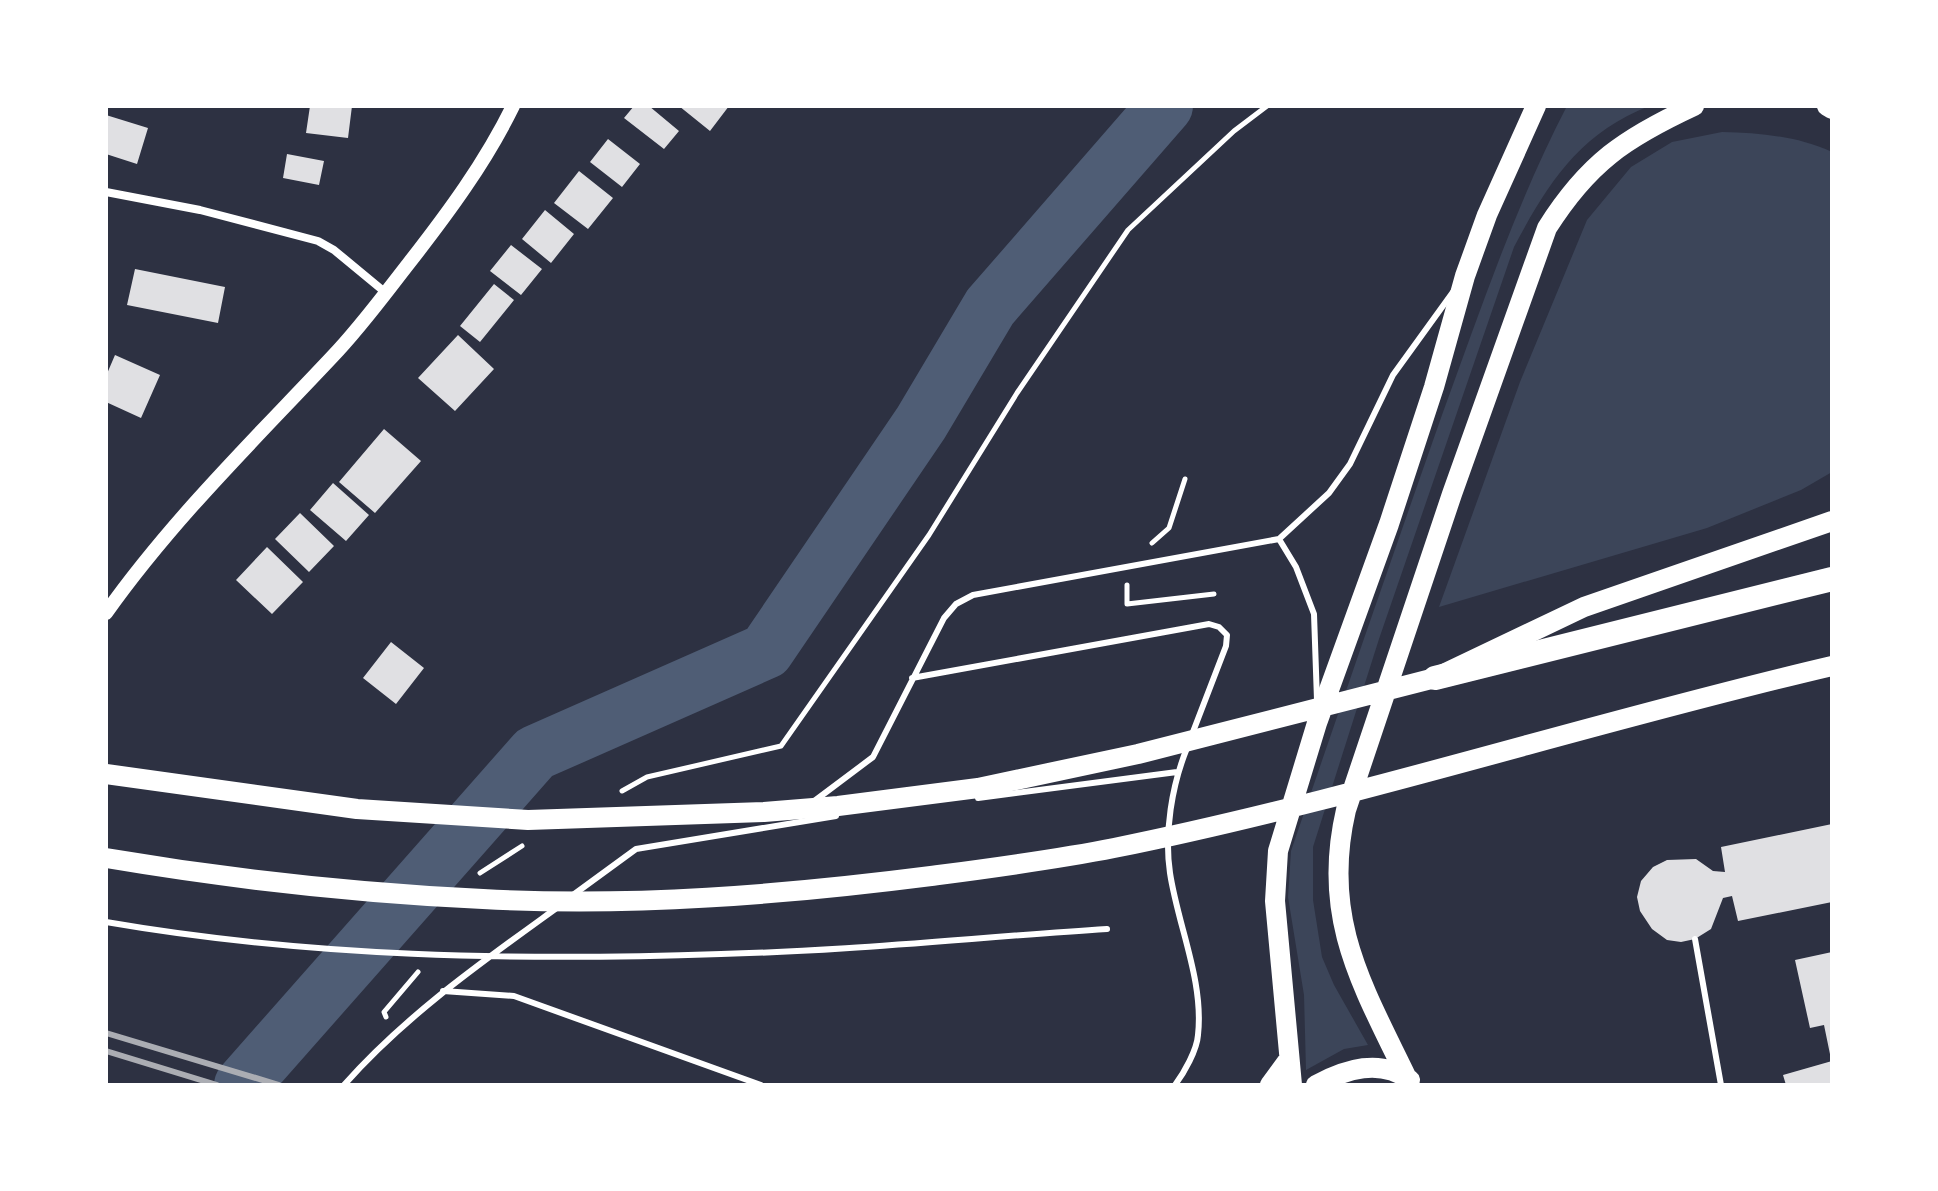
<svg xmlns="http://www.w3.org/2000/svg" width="1938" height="1191" viewBox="0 0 1938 1191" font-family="'Space Grotesk',sans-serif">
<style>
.green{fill:#3c4559}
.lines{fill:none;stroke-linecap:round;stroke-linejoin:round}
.river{stroke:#4f5d75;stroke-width:56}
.building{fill:#e0e0e3}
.path{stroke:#fff;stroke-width:5}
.service{stroke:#fff;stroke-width:6}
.minor{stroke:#fff;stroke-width:8}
.tertiary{stroke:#fff;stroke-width:14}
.primary{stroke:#fff;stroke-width:20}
.motorway{stroke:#fff;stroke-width:24}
.rail{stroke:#abadb3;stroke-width:6}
</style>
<rect width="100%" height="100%" fill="#2d3142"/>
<path class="green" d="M1567,106H1649C1579,134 1548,183 1514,247L1379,639L1313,847V900L1322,957L1334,985L1368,1045L1344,1049L1306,1070L1304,995L1288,897L1291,851C1341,705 1391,560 1442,415C1480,311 1516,204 1567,106Z
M1722,132C1760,133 1797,136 1832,152V472L1801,490L1707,528L1439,607L1520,382L1587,220L1631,167L1672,142Z"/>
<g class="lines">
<path class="river" d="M242,1085L535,753L766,651L921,423L990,307L1165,106"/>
</g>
<path class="building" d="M310,106H352L348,138L306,133Z
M634,106H649L679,131L664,149L624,118Z
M679,106H729L710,131Z
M106,115L148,128L137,164L106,154Z
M608,139L640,164L622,187L590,162Z
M287,154L324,161L319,185L283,178Z
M579,171L613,198L588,229L554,203Z
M545,210L574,234L551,263L522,239Z
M511,245L542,269L521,295L490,271Z
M135,269L225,287L218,323L127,305Z
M494,284L514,300L480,342L460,326Z
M458,335L494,369L455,411L418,378Z
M115,355L160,375L141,418L106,402V376Z
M384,429L421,461L375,513L339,482Z
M333,483L369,515L346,541L310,510Z
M300,513L334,546L309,572L275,539Z
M267,547L303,582L272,614L236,580Z
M391,642L424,668L396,704L363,678Z
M1832,824V902L1738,921L1732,896L1723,898L1711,929L1695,939L1681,942L1667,940L1652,929L1640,911L1637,897L1641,881L1653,867L1667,860L1696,859L1713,871L1725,872L1721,847Z
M1832,952V1059H1831L1824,1025L1810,1028L1795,960Z
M1832,1061V1085H1786L1783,1075Z"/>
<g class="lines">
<path class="path" d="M1152,543L1169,528L1185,479
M1127,585V604L1214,594
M622,791L647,777L781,746L929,535L1017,393L1128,230L1234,131L1267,106
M480,873L522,846
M386,1017L384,1012L418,972"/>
<path class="service" d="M1279,539L1296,567L1314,614L1317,700
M912,678L1209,624L1219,627L1227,635L1226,646L1191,737
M978,798L1177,772
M813,802L873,757L944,618L956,604L973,595L1279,539L1329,493L1350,464L1393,375L1453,292
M573,895L636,849L836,816
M106,922C309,957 515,961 721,954C848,951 979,937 1107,929
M1695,939L1721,1085
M443,991L514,996L761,1085
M344,1085C406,1015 482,962 558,907
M1175,1085C1184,1073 1197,1050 1198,1035C1204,981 1178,926 1170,873C1164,833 1172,785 1187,748"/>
<path class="minor" d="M106,192L200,210L318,241L334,250L386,293"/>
<path class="tertiary" d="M106,613C172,520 254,440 332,357C360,328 384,295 409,263C448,213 485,163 513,106"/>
<path class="primary" d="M1827,106L1832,109
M106,774L357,809L528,820L764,812L838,806L978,788L1138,754L1435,678L1584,607L1832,521
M106,858C230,879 357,893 483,899C632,907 783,895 931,876C992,868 1054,860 1114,848C1356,799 1592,722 1832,666
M1406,1076C1361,983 1321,917 1346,810L1452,494L1547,228C1588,163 1625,138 1694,106
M1270,1085L1289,1059
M1292,1085L1275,901L1278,851L1317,723L1389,524L1434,387L1465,276L1487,215L1536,106
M1316,1085C1346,1069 1380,1058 1410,1080"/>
<path class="motorway" d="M1435,678L1832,579"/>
<path class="rail" d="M106,1033L279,1085
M106,1051L217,1085"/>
</g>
<rect width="1938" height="1191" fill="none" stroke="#ffffff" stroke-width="216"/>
</svg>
